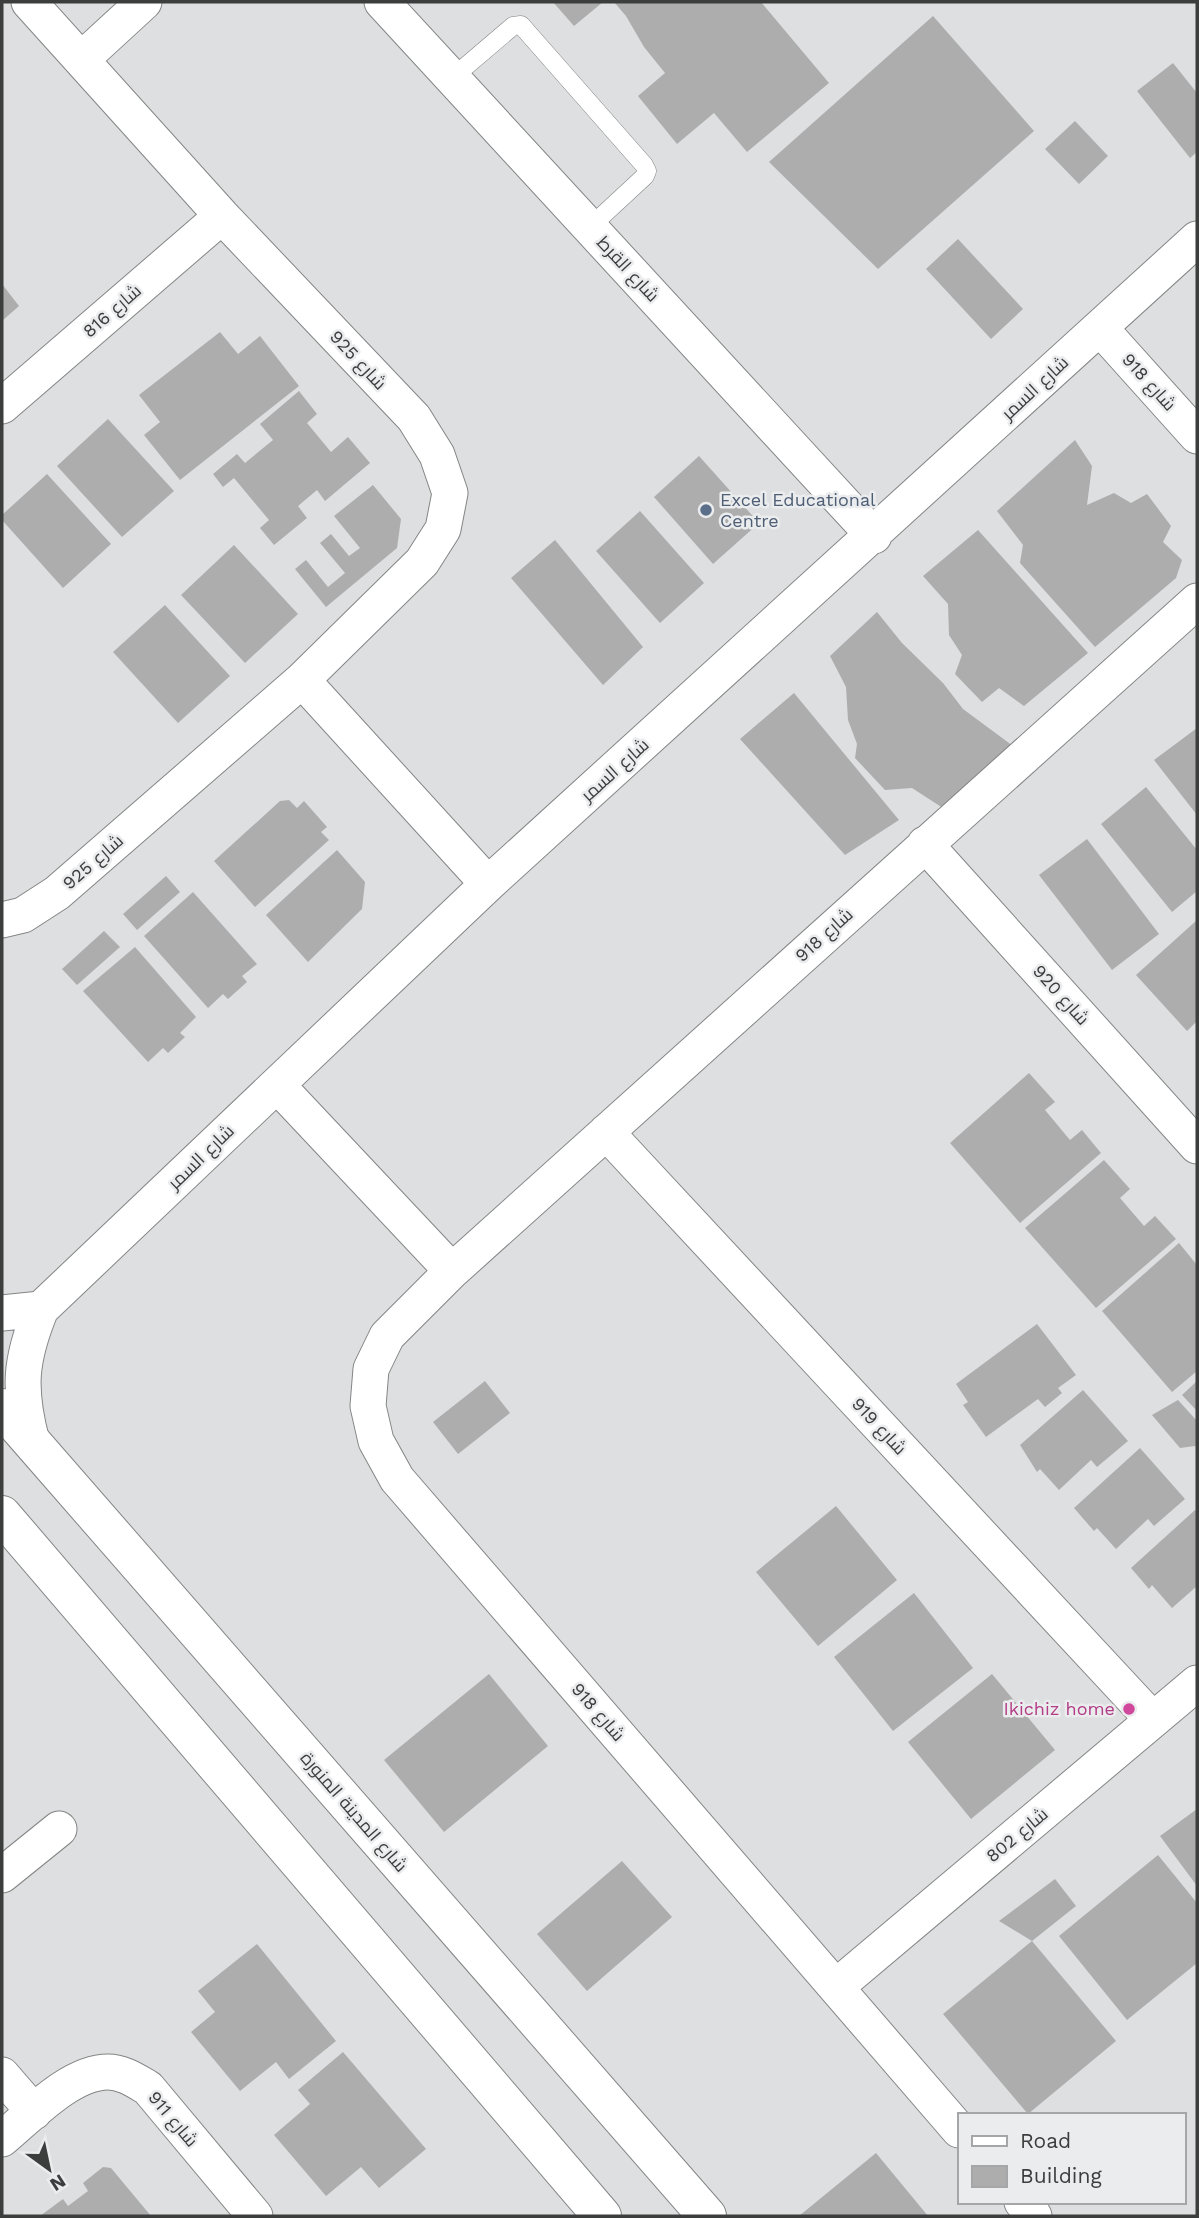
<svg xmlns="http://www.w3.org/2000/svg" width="1199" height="2218" viewBox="0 0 1199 2218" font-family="'Work Sans',Cairo,sans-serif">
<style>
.building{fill:#adadae}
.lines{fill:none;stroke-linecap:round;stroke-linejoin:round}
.lane-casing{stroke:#848585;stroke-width:19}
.street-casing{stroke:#848585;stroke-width:37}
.secondary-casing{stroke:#848585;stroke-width:40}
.lane{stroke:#fff;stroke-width:18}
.street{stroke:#fff;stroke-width:35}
.secondary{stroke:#fff;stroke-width:38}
.service-dot{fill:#5c6f8a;stroke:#ebeced;stroke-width:2.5}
.hotel-dot{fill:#d1479c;stroke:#ebeced;stroke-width:2.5}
.labels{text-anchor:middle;stroke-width:5;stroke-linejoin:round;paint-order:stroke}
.street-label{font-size:18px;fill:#3c3d3d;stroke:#ebeced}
.service-label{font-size:18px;fill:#4e5e75;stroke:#ebeced;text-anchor:start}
.hotel-label{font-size:18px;fill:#b23c85;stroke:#ebeced;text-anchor:end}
</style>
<rect width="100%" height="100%" fill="#dedfe0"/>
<path class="building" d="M553,2H603L574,26Z
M614,2H761L829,83L747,152L714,113L677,144L638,96L665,73L644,47L626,16Z
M933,16L1034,131L878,269L769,162Z
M1173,63L1197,93V152L1190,158L1137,91Z
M1075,121L1108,156L1079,184L1045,149Z
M958,239L1023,309L991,339L926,269Z
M2,284L19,306L2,321Z
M220,332L238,354L260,336L299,386L180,480L144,435L160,422L139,395Z
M299,391L317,414L307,423L331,452L348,437L370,463L325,501L317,490L298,506L307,518L274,545L260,528L269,520L234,478L223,487L213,474L237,454L245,463L273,440L260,424Z
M108,419L174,491L122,537L57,466Z
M1075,440L1092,466L1087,505L1114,493L1131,503L1147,494L1171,526L1163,542L1182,560L1176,578L1095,647L1020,563L1023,545L997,511Z
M699,456L759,523L713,564L654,497Z
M47,474L111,544L63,588L2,520V515Z
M373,485L401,519L397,548L326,607L295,569L306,560L328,587L345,573L320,543L331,534L349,556L360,548L334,516Z
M640,511L704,583L660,623L596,551Z
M978,530L1088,653L1024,706L999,688L982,702L955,674L962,655L949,635L948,604L923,576Z
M555,540L643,647L603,685L511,578Z
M234,545L298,614L245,663L181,595Z
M165,605L230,676L178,723L113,652Z
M877,612L902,643L943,683L963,709L1013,746L946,810L912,788L885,790L855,758L857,744L848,720L846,687L830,656Z
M794,693L899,820L845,855L740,739Z
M1197,728V815L1154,760Z
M1146,787L1197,850V891L1172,912L1101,824Z
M289,800L297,808L304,801L327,827L321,832L329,840L255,907L214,861L280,801Z
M1087,839L1159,934L1112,970L1039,875Z
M337,850L365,882L362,909L308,962L266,915Z
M166,876L180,892L137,930L123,914Z
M193,892L257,964L242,976L247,982L228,999L223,994L208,1008L144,936Z
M1197,920V1021L1187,1031L1136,975Z
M104,931L120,947L77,985L62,969Z
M135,947L196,1017L180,1033L185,1037L168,1053L163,1048L148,1062L83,991Z
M1029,1073L1055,1102L1045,1110L1070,1140L1082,1130L1101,1153L1020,1223L950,1143Z
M1104,1160L1130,1189L1120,1198L1144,1226L1155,1216L1176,1239L1096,1308L1025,1228Z
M1179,1243L1197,1265V1371L1172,1392L1102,1311Z
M1037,1324L1076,1375L1058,1388L1062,1393L1045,1407L1038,1399L986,1437L963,1405L968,1402L956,1384Z
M485,1381L510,1413L458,1454L433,1422Z
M1197,1381V1411L1182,1395Z
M1083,1390L1128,1441L1097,1467L1091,1460L1059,1490L1040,1469L1037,1472L1020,1445Z
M1178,1400L1197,1421V1448L1195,1446L1180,1448L1152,1415Z
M1140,1448L1185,1499L1154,1526L1148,1519L1116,1549L1097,1528L1094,1531L1074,1508Z
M836,1506L897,1580L818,1646L756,1572Z
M1195,1510L1197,1512V1586L1172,1608L1152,1585L1149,1589L1131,1568Z
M914,1593L973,1668L893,1731L834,1657Z
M489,1674L548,1746L444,1832L384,1760Z
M992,1674L1055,1750L971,1819L908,1742Z
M1197,1809V1886L1160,1836Z
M1158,1855L1197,1903V1963L1127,2020L1059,1936Z
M622,1861L672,1917L587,1991L537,1934Z
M1055,1879L1076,1906L1032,1941L999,1921Z
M1032,1941L1116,2041L1028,2114L943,2014Z
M257,1944L336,2041L289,2079L276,2062L240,2091L191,2032L215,2012L198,1991Z
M343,2052L426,2149L379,2188L361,2167L326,2196L274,2135L310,2104L298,2090Z
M876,2153L928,2216H799Z
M103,2167L111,2168L151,2216H40L63,2199L68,2206L88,2191L83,2183Z"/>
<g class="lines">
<defs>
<path id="lane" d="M452,78L513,26L521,25L644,165L647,171L645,176L590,227"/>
<path id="street" d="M382,2L874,536
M82,59L144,2
M1100,328L1197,436
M2,406L222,216
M302,680L488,884
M925,844L1197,1146
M2,920L23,915L57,893L302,680L422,562L443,529L450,493L437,455L414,418L222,216L29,2
M277,1085L452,1271
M606,1132L1153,1720
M2,1313L41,1309
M32,1442C18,1389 20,1360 41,1309L488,884L1197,239
M2,1875L59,1829
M836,1987L1197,1683
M2,2075L34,2112
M959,2130L397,1479L376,1441L368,1406L371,1369L387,1336L452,1271L1197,601
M2,2139C30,2116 70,2072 108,2072C123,2072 136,2081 148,2088L255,2216
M1022,2202L1034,2216"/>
<path id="secondary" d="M2,1408L707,2216
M2,1515L602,2216"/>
</defs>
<use href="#lane" class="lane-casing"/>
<use href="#street" class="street-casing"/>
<use href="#secondary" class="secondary-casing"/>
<use href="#lane" class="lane"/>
<use href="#street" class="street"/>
<use href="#secondary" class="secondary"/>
</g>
<circle class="service-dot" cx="706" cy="510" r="7"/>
<circle class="hotel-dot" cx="1129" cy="1709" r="7"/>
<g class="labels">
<g class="street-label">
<text transform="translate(628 269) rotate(47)" y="6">شارع القرط</text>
<text transform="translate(112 311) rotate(-41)" y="6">شارع 816</text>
<text transform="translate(358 360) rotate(47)" y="6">شارع 925</text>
<text transform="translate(1149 382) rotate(48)" y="6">شارع 918</text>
<text transform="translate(1035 388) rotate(-43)" y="6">شارع السمر</text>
<text transform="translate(615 770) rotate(-42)" y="6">شارع السمر</text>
<text transform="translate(93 862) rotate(-41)" y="6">شارع 925</text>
<text transform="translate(824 935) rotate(-42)" y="6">شارع 918</text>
<text transform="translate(1061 995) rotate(48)" y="6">شارع 920</text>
<text transform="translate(201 1157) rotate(-44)" y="6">شارع السمر</text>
<text transform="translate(879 1426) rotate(47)" y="6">شارع 919</text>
<text transform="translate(598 1712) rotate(49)" y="6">شارع 918</text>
<text transform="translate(354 1812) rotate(49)" y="6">شارع المدينة المنورة</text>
<text transform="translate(1017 1835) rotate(-40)" y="6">شارع 802</text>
<text transform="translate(173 2119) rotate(50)" y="6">شارع 911</text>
</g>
<g class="service-label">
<text x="720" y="506">Excel Educational<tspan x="720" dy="21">Centre</tspan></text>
</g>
<g class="hotel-label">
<text x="1115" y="1715">Ikichiz home</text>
</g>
</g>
<rect width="1199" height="2218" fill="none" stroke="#3c3d3d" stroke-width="7"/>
<rect x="958" y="2113" width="228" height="91" fill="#ebeced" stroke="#a5a6a7" stroke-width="2"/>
<rect x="972" y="2136" width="35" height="10" fill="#ffffff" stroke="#a5a6a7" stroke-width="2"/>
<text x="1020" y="2148" font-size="21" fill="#3c3d3d">Road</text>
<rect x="972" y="2166" width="35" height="21" fill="#adadae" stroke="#a5a6a7" stroke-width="2"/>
<text x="1020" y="2183" font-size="21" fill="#3c3d3d">Building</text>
<g transform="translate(49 2169) rotate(147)" stroke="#ebeced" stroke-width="5" paint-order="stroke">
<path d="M0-5L12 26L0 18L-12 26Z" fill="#3c3d3d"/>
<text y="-10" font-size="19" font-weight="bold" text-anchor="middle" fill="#3c3d3d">N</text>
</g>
</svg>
